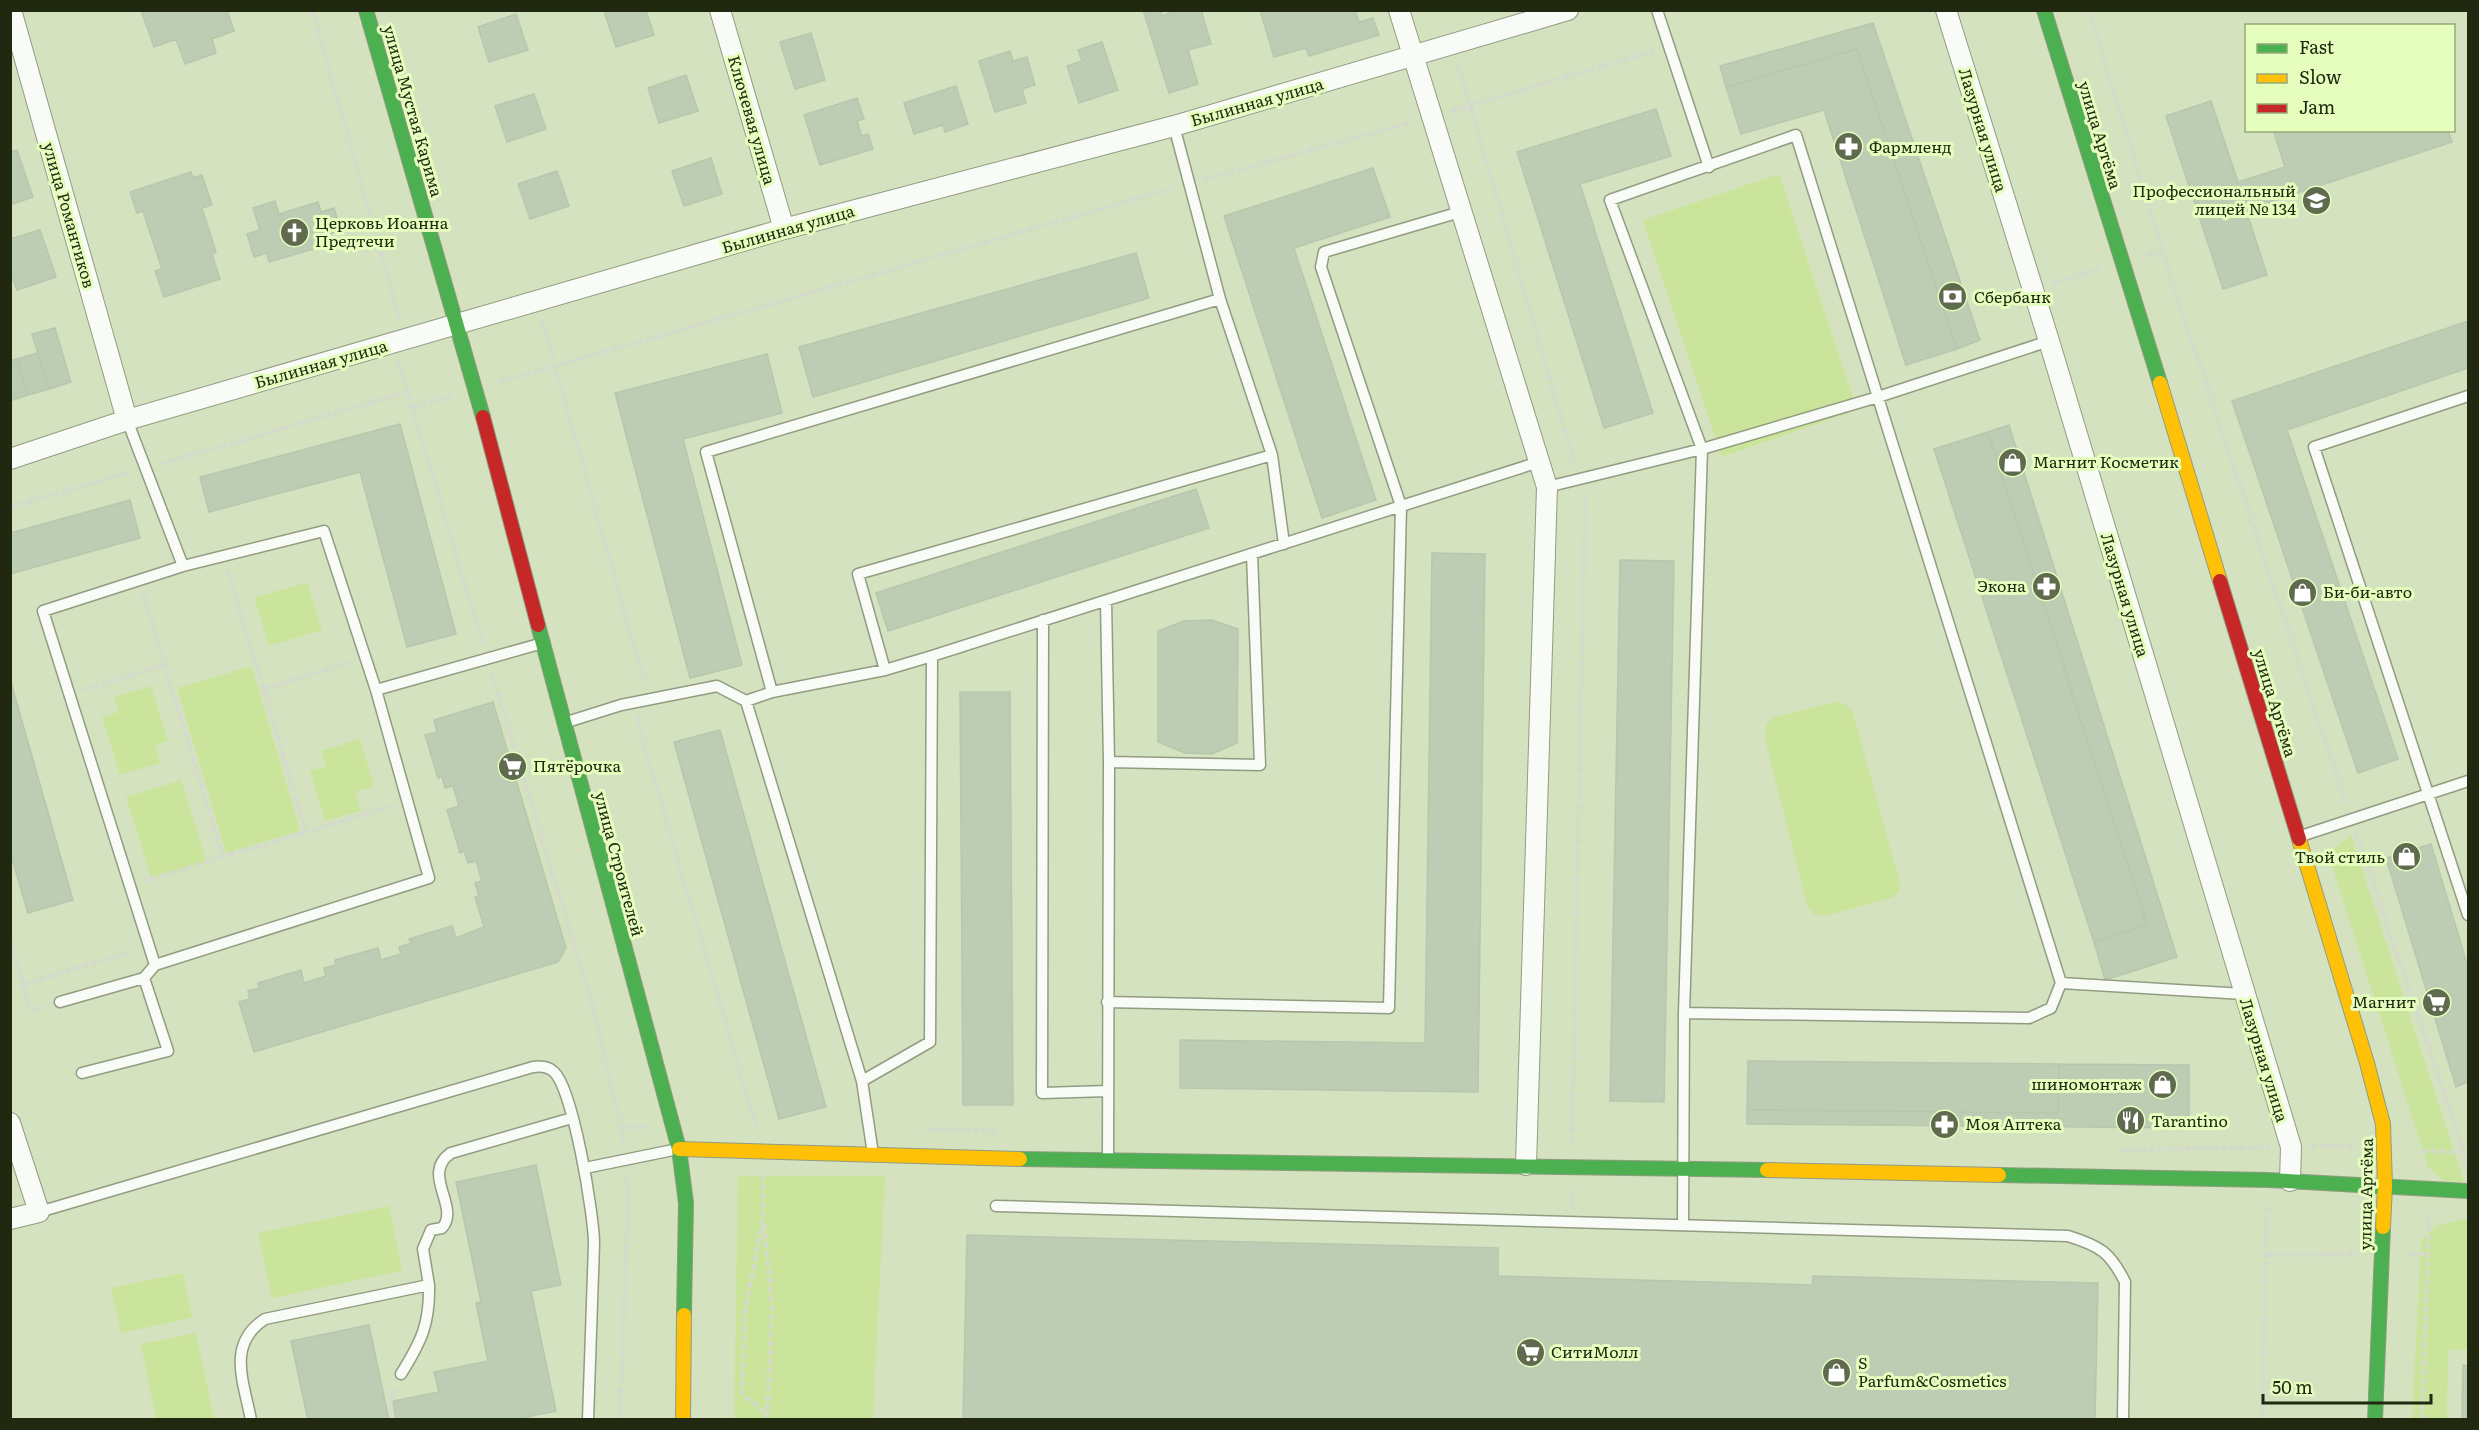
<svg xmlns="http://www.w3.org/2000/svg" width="2479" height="1430" viewBox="0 0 2479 1430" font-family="Literata,serif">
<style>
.green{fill:#cae59b}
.building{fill:#bdcdb4;stroke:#b7c7ae;stroke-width:1.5}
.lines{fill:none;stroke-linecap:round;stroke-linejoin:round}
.lane-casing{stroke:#919c81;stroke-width:13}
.street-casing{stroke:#919c81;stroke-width:22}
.fast-casing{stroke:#919c81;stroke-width:16}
.slow-casing{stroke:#919c81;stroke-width:16}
.jam-casing{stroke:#919c81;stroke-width:16}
.path{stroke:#d5d9ce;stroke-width:4;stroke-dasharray:6 3;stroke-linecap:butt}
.lane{stroke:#f9fbf6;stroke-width:10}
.street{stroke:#f9fbf6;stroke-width:20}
.fast{stroke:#4caf50;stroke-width:14}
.slow{stroke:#ffc107;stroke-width:14}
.jam{stroke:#c62828;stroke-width:14}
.labels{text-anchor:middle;stroke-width:6;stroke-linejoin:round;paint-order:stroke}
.street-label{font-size:16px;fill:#202910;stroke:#e5febe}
.poi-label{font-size:16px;fill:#202910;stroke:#e5febe;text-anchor:start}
</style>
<rect width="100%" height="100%" fill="#d4e2c0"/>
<path class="green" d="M1779,174L1857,410L1722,457L1643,220Z
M307,582L322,630L269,646L254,598Z
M252,666L300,831L226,853L177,688Z
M151,686L168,741L155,745L160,763L120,775L102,717L118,712L114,697Z
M1834,702L1846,704L1853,713L1900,883L1899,891L1894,897L1825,916L1815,915L1808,908L1764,736L1766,726L1772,718Z
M360,739L374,786L355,792L361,811L325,821L310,771L326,766L321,751Z
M181,780L207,863L152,880L126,797Z
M2351,835L2464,1182L2445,1181L2428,1167L2328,853Z
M738,1176H885L873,1419H734Z
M389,1206L402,1271L272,1298L258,1233Z
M2464,1219L2468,1220V1350H2448L2447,1419H2412L2421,1240L2436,1226Z
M183,1273L192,1318L121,1333L111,1288Z
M196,1333L214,1419H156L141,1344Z"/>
<path class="building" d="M141,10H227L234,31L212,39L216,53L185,64L176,39L154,47Z
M646,10L654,35L616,47L604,11Z
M1143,10H1161L1162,16L1176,10H1201L1211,44L1188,50L1198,84L1169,93Z
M1260,10H1355L1359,22L1373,18L1379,35L1309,56L1306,48L1274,57Z
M516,14L528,50L489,62L478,27Z
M1873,23L1980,340L1957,349L1857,49L1726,87L1720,66Z
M811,33L825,80L795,89L780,42Z
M1102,42L1118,90L1079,103L1067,66L1082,61L1078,50Z
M1857,49L1957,349L1906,365L1824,110L1741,134L1726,87Z
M1010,51L1013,61L1027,57L1035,85L1022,89L1026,103L995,112L979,61Z
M686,75L698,111L659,123L648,88Z
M956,86L968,124L945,132L943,125L914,134L904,103Z
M534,94L546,129L507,142L495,106Z
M857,98L864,119L857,121L862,136L868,134L873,149L820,165L804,115Z
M2211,101L2238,182L2285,167L2274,133L2282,130H2448L2452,142L2246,210L2267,275L2223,289L2166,116Z
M1656,109L1671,156L1580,184L1653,413L1604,428L1517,152Z
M17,150L33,197L10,205V152Z
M711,158L722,194L684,206L672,171Z
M1373,168L1390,217L1294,248L1376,500L1322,518L1224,216Z
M557,171L569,206L530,219L518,184Z
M191,172L193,178L202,175L212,205L202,208L216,252L212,254L220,279L164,297L155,271L162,269L143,211L137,213L130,192Z
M275,201L279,214L318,202L321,212L334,208L341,231L327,234L331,244L269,262L267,253L254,257L247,234L260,230L253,208Z
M40,230L56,277L17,290L10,272V239Z
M1136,253L1149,298L813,397L799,347Z
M2468,321V368L2287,430L2398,759L2358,773L2232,401Z
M55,328L71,382L49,389L32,334Z
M38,353L49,389L28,395L17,359Z
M767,354L782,413L683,439L742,665L690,678L615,393Z
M17,359L28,395L10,401V361Z
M400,424L456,634L407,647L360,472L209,512L200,477Z
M2009,425L2177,957L2105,980L2094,942L2147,925L1988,432Z
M1988,432L2147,925L2094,942L1934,449Z
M1196,489L1209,528L888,631L876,593Z
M130,500L140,538L10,574V533Z
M1432,553L1485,554L1478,1092L1180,1088V1040L1425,1043Z
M1620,560L1674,561L1664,1102L1610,1101Z
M1212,620L1238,629L1237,743L1212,754L1185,753L1158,742V631L1184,621Z
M10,679L73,900L28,913L10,852Z
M960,692H1010L1013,1105H963Z
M493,702L566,948L558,962L254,1052L239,1002L250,999L248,991L259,988L258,983L301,970L304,983L326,976L324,968L336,965L335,960L378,948L381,960L401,954L399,947L411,943L409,939L452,926L456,938L484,927L475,897L479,896L475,883L482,881L476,861L468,863L464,851L460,853L447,810L459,806L453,786L445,788L442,776L438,778L425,735L437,732L434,720Z
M720,730L826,1107L779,1119L674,742Z
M2431,844L2468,967V1082L2456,1087L2386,858Z
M1748,1061L2059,1064L2058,1113L1747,1110Z
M2059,1064L2189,1065V1128L1747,1124V1110L2058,1113Z
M536,1165L561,1285L531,1291L556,1411L513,1420H396L393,1401L439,1392L434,1372L488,1361L476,1303L481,1302L456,1182Z
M967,1235L1498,1248V1276L1812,1285L1813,1276L2098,1283L2095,1420H963Z
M369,1325L389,1420H308L291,1341Z
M2463,1365L2468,1366V1420H2462Z"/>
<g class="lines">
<defs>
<path id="lane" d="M1657,10L1709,167
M1174,126L1220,299L1272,455L1284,544
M2468,396L2314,447L2468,915
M127,420L183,566L324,531L376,690L543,643
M1547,487L1702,449L1878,397L2049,341
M183,566L43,611L155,965L429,878L376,690
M1106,601L1109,762L1108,1158
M1043,620L1042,1093L1108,1091
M885,670L858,574L1272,455
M772,692L706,452L1220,299
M746,701L862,1081L873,1154
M567,722L621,705L717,686L746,701L772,692L885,670L932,656L1539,462
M1109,762L1260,765L1252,554
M2301,836L2468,781
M60,1002L144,978L155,965
M1107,1002L1389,1008L1401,506L1321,267L1324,252L1460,212
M1684,1013L2029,1018L2051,1008L2061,983
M82,1073L168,1051L144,978
M862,1081L930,1042L932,656
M585,1168L678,1149
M996,1206L2068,1236C2100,1246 2110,1252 2125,1282L2123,1420
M39,1212L533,1067C540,1066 548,1066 554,1072C573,1089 594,1215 594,1244L588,1420
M1683,1225L1684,1013L1702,449L1610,200L1796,135L2061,983L2244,994
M401,1374C421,1342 430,1324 429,1285
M251,1420C244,1382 226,1344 265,1319L429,1285L423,1249L431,1230L442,1228C461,1207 420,1174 451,1153L572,1118"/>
<path id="street" d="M11,10L127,420
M720,10L784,229
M1399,10L1547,487L1526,1165
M1946,10L2049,341L2291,1147L2290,1181
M10,459L127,420L784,229L1174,126L1568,10
M10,1123L39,1212L10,1219"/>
<path id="fast" d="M366,10L483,417
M2044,10L2160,383
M538,625L679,1149L686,1203L684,1315
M1020,1159L1767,1170
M1999,1175L2268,1180L2468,1191
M2375,1420L2383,1227"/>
<path id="slow" d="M2160,383L2220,581
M2299,839L2367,1063L2383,1124L2385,1186L2383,1227
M679,1149L1020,1159
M1767,1170L1999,1175
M683,1420L684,1315"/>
<path id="jam" d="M483,417L538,625
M2220,581L2299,839"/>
</defs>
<use href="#lane" class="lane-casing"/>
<use href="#street" class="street-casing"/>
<use href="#fast" class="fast-casing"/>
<use href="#slow" class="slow-casing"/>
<use href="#jam" class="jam-casing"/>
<path class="path" d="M312,10L400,319
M2089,10L2162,251L2347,806
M1458,64L1575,466
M1451,111L1654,51
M1203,180L1412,122
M2147,255L2162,251
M2053,283L2100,269
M542,320L645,685
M398,361L483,644
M499,382L1175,188
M412,408L451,396
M161,464L407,392
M10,507L131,472
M228,571L306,832L392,806
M143,593L223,857
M492,674L593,1007L621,1127L623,1146
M263,689L352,662
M84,690L165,664
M639,716L638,724L756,1126
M2356,833L2464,1152L2467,1168
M143,881L306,832
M10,940L23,984L134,951
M23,984L31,1011L46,1006
M621,1127H648
M928,1129L999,1131
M1572,1142L1585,501L1582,493
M2311,1146H2352
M2122,1150L2270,1147
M2422,1151L2464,1152
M763,1175V1218L745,1312L742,1393L767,1415
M1572,1189V1208
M764,1224L772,1306L767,1420
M2409,1254H2428
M2266,1255L2358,1254
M393,1420L390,1403L395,1388
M620,1420L628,1200L626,1175
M2262,1420L2267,1204
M2422,1420L2429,1218L2432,1214"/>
<use href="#lane" class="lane"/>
<use href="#street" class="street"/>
<use href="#fast" class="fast"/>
<use href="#slow" class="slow"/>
<use href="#jam" class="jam"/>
</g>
<defs>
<symbol id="pharmacy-disc" viewBox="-11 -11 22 22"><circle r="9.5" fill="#5f6a4e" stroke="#e5febe"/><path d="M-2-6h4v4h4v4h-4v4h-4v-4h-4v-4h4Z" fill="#fff"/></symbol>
<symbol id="university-disc" viewBox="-11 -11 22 22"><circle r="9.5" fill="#5f6a4e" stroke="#e5febe"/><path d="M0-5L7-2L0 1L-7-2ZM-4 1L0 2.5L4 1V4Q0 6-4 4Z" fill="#fff"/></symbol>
<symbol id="church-disc" viewBox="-11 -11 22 22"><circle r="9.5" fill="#5f6a4e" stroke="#e5febe"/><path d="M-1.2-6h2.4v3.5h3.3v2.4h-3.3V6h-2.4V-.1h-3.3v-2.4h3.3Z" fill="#fff"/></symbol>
<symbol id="bank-disc" viewBox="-11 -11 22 22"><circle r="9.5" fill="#5f6a4e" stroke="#e5febe"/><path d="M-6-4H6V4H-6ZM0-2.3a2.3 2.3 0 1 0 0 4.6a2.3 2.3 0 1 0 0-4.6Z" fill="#fff"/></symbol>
<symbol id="shop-disc" viewBox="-11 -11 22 22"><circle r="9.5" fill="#5f6a4e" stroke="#e5febe"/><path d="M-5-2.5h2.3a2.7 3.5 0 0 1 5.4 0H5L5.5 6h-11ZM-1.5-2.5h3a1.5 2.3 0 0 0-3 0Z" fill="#fff"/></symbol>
<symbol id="supermarket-disc" viewBox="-11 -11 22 22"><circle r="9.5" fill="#5f6a4e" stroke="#e5febe"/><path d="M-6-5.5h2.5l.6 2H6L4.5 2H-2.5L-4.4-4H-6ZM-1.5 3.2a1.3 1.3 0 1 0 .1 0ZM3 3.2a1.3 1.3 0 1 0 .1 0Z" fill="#fff"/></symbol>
<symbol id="restaurant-disc" viewBox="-11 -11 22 22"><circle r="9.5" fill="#5f6a4e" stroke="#e5febe"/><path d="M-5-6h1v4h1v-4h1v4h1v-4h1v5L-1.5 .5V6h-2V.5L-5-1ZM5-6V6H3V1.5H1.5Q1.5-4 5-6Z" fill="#fff"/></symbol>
</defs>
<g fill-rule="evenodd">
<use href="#pharmacy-disc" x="1832" y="130" width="33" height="33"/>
<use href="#university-disc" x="2300" y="184" width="33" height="33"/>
<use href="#church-disc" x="278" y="216" width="33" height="33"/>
<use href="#bank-disc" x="1936" y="280" width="33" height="33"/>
<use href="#shop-disc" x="1996" y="446" width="33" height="33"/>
<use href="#pharmacy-disc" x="2030" y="570" width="33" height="33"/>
<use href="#shop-disc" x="2286" y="576" width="33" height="33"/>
<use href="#supermarket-disc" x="496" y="750" width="33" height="33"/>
<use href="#shop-disc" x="2390" y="840" width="33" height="33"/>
<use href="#supermarket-disc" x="2420" y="986" width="33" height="33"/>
<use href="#shop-disc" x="2146" y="1068" width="33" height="33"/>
<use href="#restaurant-disc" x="2114" y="1104" width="33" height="33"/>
<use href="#pharmacy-disc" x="1928" y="1108" width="33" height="33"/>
<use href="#supermarket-disc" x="1514" y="1336" width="33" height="33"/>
<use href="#shop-disc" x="1820" y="1356" width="33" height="33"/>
</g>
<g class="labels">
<g class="street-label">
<text transform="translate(1257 102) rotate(-16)" y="6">Былинная улица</text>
<text transform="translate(413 111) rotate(74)" y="6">улица Мустая Карима</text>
<text transform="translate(752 120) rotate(74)" y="6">Ключевая улица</text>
<text transform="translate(1983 130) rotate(73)" y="6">Лазурная улица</text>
<text transform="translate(2100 135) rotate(73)" y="6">улица Артёма</text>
<text transform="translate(69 215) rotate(74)" y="6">улица Романтиков</text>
<text transform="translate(788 229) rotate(-16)" y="6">Былинная улица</text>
<text transform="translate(321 364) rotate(-16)" y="6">Былинная улица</text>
<text transform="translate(2125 595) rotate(73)" y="6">Лазурная улица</text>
<text transform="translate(2275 703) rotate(73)" y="6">улица Артёма</text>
<text transform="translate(619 864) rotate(75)" y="6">улица Строителей</text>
<text transform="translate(2264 1060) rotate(73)" y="6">Лазурная улица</text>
<text transform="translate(2366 1194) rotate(-89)" y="6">улица Артёма</text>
</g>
<g class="poi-label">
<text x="1869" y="153">Фармленд</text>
<text x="2296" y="197" text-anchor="end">Профессиональный<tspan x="2296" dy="18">лицей № 134</tspan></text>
<text x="315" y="229">Церковь Иоанна<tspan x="315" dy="18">Предтечи</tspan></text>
<text x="1974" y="303">Сбербанк</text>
<text x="2033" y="468">Магнит Косметик</text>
<text x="2026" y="592" text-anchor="end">Экона</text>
<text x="2323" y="598">Би-би-авто</text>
<text x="533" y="772">Пятёрочка</text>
<text x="2385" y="863" text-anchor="end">Твой стиль</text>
<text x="2416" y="1008" text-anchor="end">Магнит</text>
<text x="2142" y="1090" text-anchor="end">шиномонтаж</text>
<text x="2151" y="1127">Tarantino</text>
<text x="1965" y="1130">Моя Аптека</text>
<text x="1551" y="1358">СитиМолл</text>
<text x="1858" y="1369">S<tspan x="1858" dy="18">Parfum&amp;Cosmetics</tspan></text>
</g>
</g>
<rect width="2479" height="1430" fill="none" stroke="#202910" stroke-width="24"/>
<rect x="2245" y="24" width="210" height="108" fill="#e5febe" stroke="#96a978" stroke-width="1.5"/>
<rect x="2257" y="44" width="30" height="9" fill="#4caf50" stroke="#96a978" stroke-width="1.5"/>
<text x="2299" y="54" font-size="18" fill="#202910">Fast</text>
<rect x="2257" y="74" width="30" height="9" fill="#ffc107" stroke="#96a978" stroke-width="1.5"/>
<text x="2299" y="84" font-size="18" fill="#202910">Slow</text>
<rect x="2257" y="104" width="30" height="9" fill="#c62828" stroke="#96a978" stroke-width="1.5"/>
<text x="2299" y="114" font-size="18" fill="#202910">Jam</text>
<path d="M2263 1394v9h168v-9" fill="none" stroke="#202910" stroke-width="3"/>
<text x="2272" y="1394" font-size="18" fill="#202910" stroke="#e5febe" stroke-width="4.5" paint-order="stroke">50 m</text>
</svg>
